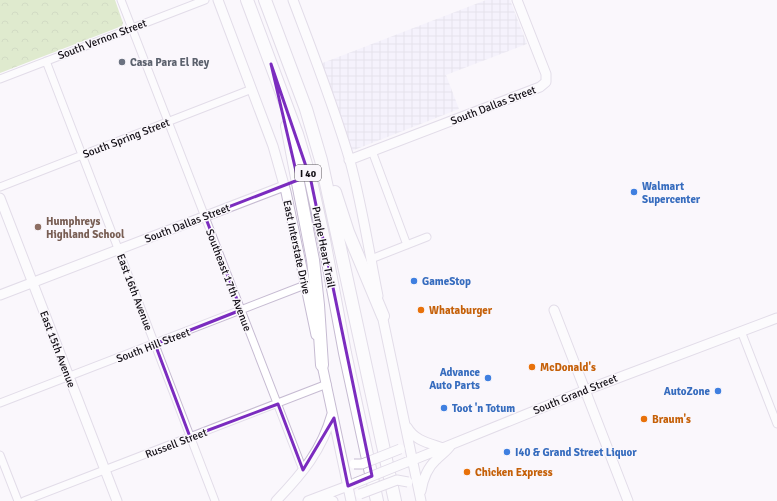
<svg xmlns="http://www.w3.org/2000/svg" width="777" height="501" viewBox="0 0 777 501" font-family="Signika,sans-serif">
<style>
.industrial{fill:url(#industrial-grid)}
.forest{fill:url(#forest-crowns)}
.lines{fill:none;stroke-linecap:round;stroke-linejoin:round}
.street-casing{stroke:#c6bbd2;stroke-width:9}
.secondary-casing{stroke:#c6bbd2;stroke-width:11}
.highway-casing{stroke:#c6bbd2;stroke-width:14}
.street{stroke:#fff;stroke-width:7}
.secondary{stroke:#fff;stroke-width:9}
.highway{stroke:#fff;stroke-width:12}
.secondary-bridge-casing{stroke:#c6bbd2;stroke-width:11;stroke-linecap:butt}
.secondary-bridge{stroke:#fff;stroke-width:9}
.marked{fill:none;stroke:#7b2cbf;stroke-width:3;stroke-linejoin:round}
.worship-dot{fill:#6b7280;stroke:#faf7fc;stroke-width:1.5}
.shop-dot{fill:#3f7fe0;stroke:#faf7fc;stroke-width:1.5}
.education-dot{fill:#8d6e63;stroke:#faf7fc;stroke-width:1.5}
.food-dot{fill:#e8710a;stroke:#faf7fc;stroke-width:1.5}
.labels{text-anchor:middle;stroke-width:3;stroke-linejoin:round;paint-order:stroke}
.shield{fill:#faf7fc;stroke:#58545a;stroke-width:1}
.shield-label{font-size:10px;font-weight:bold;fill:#120e15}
.street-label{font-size:11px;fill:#120e15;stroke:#faf7fc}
.worship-label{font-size:11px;font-weight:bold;fill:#5b616d;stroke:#faf7fc;text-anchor:start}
.shop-label{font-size:11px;font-weight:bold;fill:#366cbe;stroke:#faf7fc;text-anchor:start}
.education-label{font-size:11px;font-weight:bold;fill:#785e54;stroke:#faf7fc;text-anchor:start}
.food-label{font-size:11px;font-weight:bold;fill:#c56008;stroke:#faf7fc;text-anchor:start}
</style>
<defs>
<pattern id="industrial-grid" width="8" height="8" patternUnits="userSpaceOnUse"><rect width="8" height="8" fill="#f0ebfd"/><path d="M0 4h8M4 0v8" fill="none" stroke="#cdc8d8"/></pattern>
<pattern id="forest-crowns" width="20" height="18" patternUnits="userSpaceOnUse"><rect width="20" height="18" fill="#bed997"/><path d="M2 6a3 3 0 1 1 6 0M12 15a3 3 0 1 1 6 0" fill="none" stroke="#a2b981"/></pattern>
</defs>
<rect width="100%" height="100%" fill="#faf7fc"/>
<path class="industrial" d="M486,0H510L527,44L446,75L459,109L349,152L320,64Z"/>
<path class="forest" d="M0,0H115L123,23L122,26L0,73Z"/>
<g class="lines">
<defs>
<path id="street" d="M121,0L303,470
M46,61L215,501
M0,79L205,0
M372,151L407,245
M0,187L252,89
M371,259L427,237
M741,331L777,424
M0,403L305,285
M0,455L18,501
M24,501L327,384"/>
<path id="secondary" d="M218,0L273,146L286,192L316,335
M293,0C313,53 334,106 350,161C362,205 369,251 378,296
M349,160L540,87L546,82V74L517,0
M0,198L117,501
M0,295L284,186
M381,310L421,501
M554,310L628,501
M321,360L351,501
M407,427C415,441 429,443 443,448
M408,462L586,390L777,318
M421,491C423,480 427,468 436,460C441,455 447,451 451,445
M319,497L333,501
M276,501C302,474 322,450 332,414
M308,501L353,484"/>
<path id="highway" d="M247,0L297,134L311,181L324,240L345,353L377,501
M265,0L306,109L321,160L395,501
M287,126L313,260L318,305L322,365
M335,192L348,232L383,316"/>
</defs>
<use href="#street" class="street-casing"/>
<use href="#secondary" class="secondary-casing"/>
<use href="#highway" class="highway-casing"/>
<use href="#street" class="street"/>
<use href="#secondary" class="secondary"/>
<use href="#highway" class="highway"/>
<defs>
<path id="secondary-bridge" d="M354,464H362L400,449
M355,483L407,462
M360,494L397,480L408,482"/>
</defs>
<use href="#secondary-bridge" class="secondary-bridge-casing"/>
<use href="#secondary-bridge" class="secondary-bridge"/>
</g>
<path d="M0 0H777V501H0ZM271,64L311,181L372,476L348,486L334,418L303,470L278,404L190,437L155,344L241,310L205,216L298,180Z" fill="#faf7fc" fill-opacity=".55" fill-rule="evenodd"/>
<path class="marked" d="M271,64L311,181L372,476L348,486L334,418L303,470L278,404L190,437L155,344L241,310L205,216L298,180Z"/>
<circle class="worship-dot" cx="122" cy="62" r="4"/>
<g class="shop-dot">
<circle cx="634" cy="192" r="4"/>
<circle cx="414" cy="281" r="4"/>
<circle cx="488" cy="378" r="4"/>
<circle cx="718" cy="391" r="4"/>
<circle cx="444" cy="408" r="4"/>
<circle cx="507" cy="452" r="4"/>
</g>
<circle class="education-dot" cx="38" cy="227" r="4"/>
<g class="food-dot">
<circle cx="421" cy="310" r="4"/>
<circle cx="532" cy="367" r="4"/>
<circle cx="644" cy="419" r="4"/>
<circle cx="467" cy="472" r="4"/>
</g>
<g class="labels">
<rect class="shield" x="295" y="165" width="26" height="16" rx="3"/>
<g class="shield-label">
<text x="308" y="177">I 40</text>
</g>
<g class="street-label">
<text transform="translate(102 39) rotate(-21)" y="4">South Vernon Street</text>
<text transform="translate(493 105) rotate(-21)" y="4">South Dallas Street</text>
<text transform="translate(126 138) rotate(-21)" y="4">South Spring Street</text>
<text transform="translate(187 223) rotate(-21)" y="4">South Dallas Street</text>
<text transform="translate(297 247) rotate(78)" y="4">East Interstate Drive</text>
<text transform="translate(324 247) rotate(79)" y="4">Purple Heart Trail</text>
<text transform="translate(229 280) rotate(69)" y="4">Southeast 17th Avenue</text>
<text transform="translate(135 292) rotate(69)" y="4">East 16th Avenue</text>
<text transform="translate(153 345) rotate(-21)" y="4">South Hill Street</text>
<text transform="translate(58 349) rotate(69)" y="4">East 15th Avenue</text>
<text transform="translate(575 394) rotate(-22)" y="4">South Grand Street</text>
<text transform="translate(176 443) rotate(-21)" y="4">Russell Street</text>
</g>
<g class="worship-label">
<text x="130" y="66">Casa Para El Rey</text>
</g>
<g class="shop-label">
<text x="642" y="190">Walmart<tspan x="642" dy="13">Supercenter</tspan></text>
<text x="422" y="285">GameStop</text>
<text x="480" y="376" text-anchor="end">Advance<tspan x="480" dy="13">Auto Parts</tspan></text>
<text x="710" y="395" text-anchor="end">AutoZone</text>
<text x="452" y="412">Toot 'n Totum</text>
<text x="515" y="456">I40 &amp; Grand Street Liquor</text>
</g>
<g class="education-label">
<text x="46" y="225">Humphreys<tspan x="46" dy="13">Highland School</tspan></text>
</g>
<g class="food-label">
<text x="429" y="314">Whataburger</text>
<text x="540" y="371">McDonald's</text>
<text x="652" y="423">Braum's</text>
<text x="475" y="476">Chicken Express</text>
</g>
</g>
</svg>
